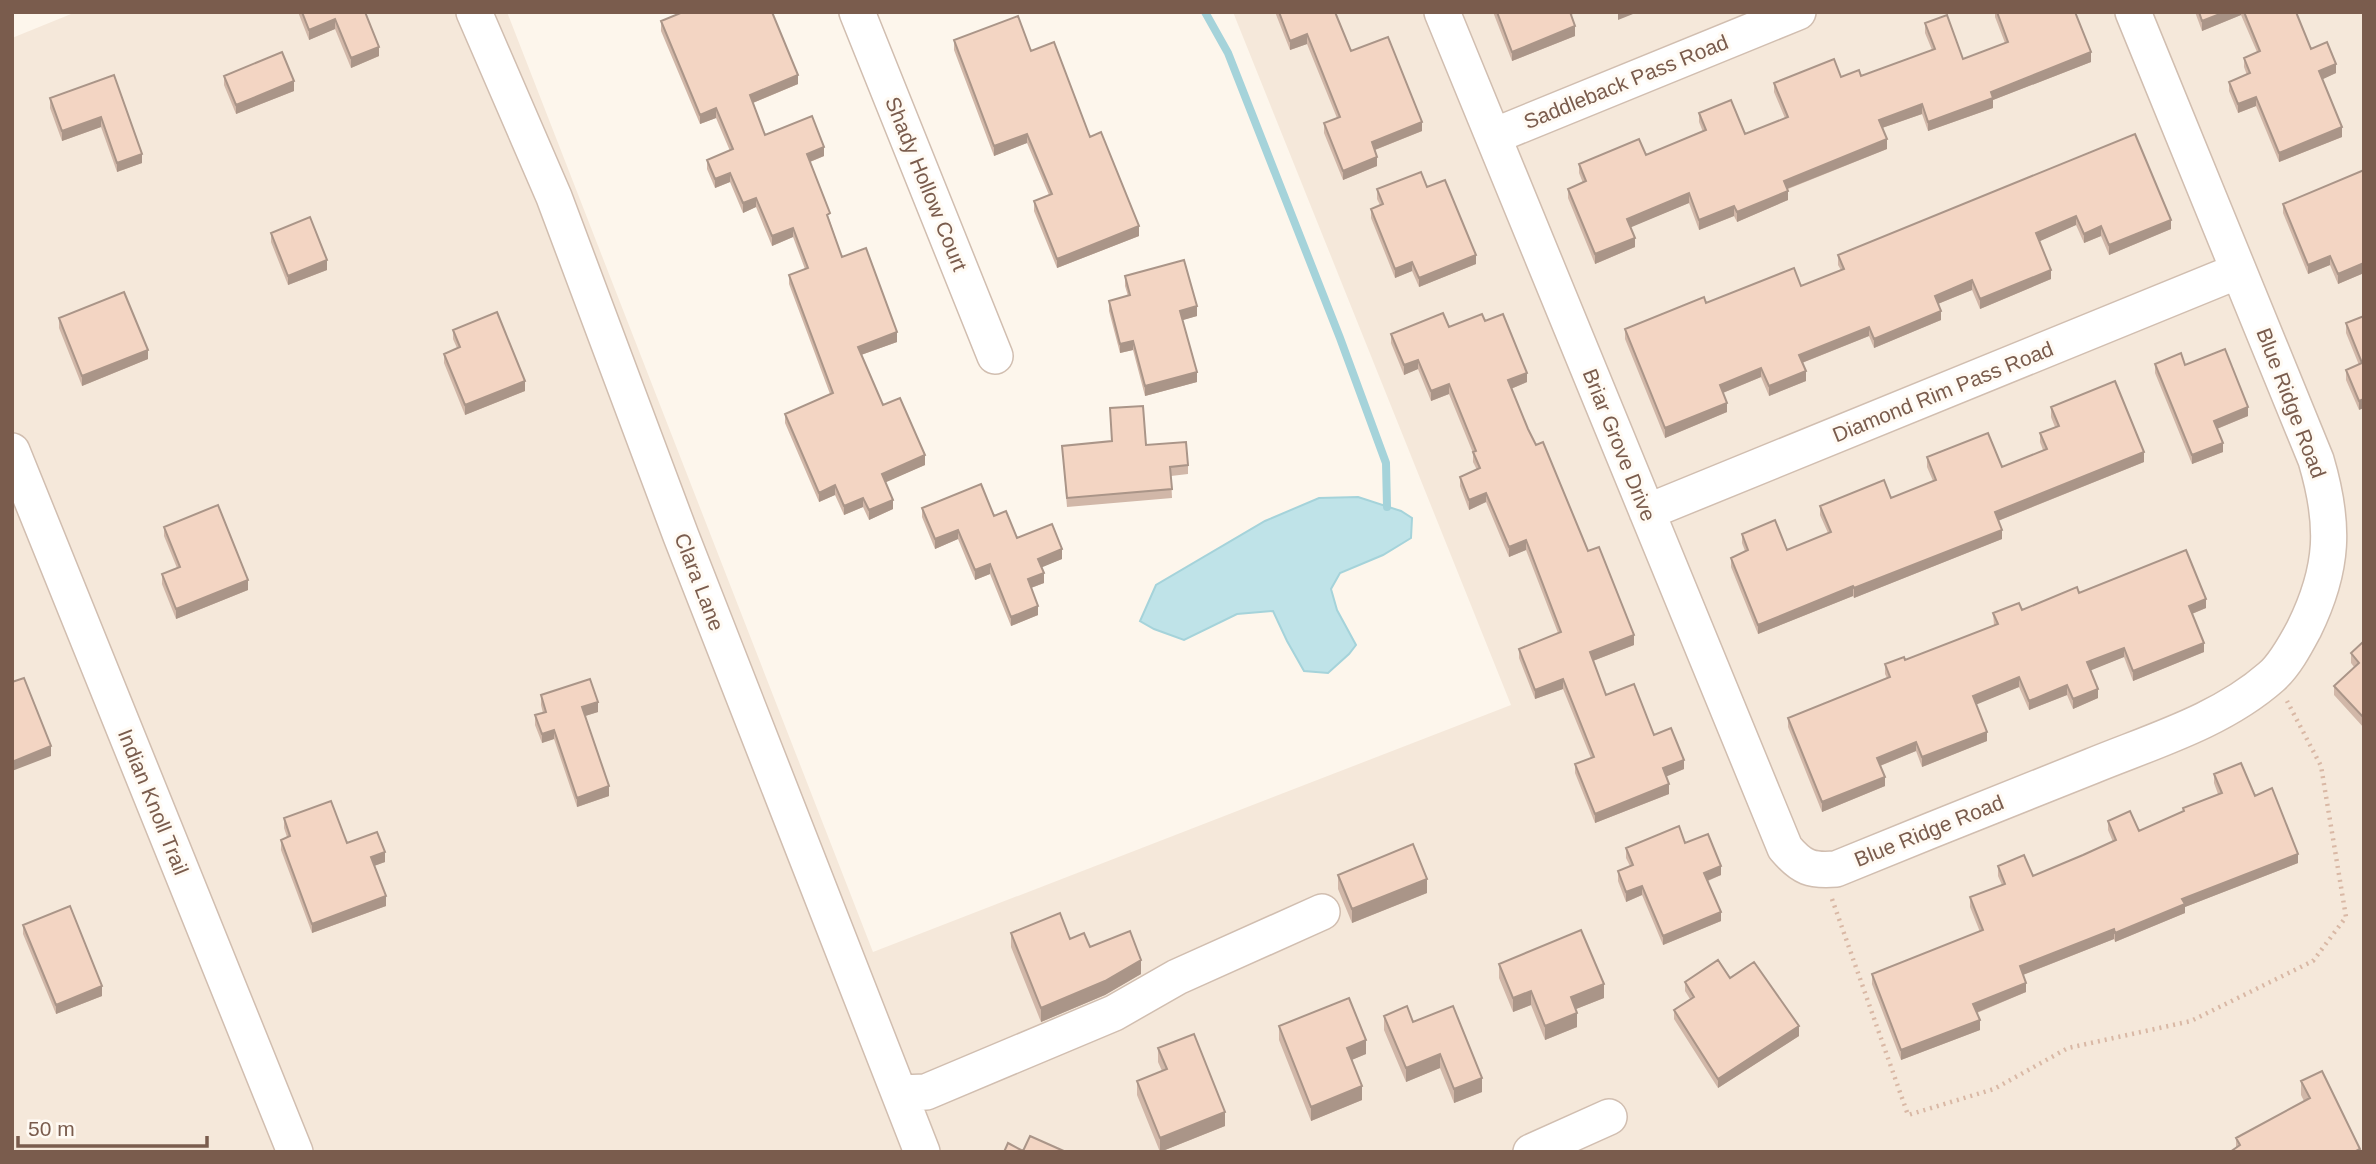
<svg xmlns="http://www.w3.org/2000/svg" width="2376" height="1164" viewBox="0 0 2376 1164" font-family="Arial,sans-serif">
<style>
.residential{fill:#f5e8da}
.water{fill:#bfe3e8;stroke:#a5d3da;stroke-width:2}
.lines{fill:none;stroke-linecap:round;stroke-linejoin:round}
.stream{stroke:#a5d3da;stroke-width:8}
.minor-casing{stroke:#d1beb0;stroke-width:38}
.path{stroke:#d9b8a5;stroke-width:4.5;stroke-dasharray:2 5;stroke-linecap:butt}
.minor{stroke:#fff;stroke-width:35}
.wall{fill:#d1b7a8}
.shaded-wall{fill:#aa9588}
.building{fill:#f3d5c3;stroke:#aa9588;stroke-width:2}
.labels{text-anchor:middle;stroke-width:6;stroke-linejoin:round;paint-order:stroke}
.street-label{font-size:21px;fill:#7a5c4d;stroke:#fffaf3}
</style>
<rect width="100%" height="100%" fill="#fdf6ec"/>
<path class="residential" d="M76,12H507L873,952L1511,705L1233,12H2364V1152H12V38Z"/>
<path class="water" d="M1358,497L1401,511L1412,518L1411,538L1383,555L1340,573L1331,589L1337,610L1356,645L1349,654L1328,673L1304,671L1287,641L1273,611L1237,614L1184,640L1154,629L1140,621L1156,585L1265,521L1319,498Z"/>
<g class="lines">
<path class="stream" d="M1205,12L1228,53L1340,338L1386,463L1387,507"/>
<defs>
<path id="minor" d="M474,12L554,197L681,536L922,1152
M857,12L995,356
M1442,12L1785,848C1802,868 1811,871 1836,869C1921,834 2007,800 2092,766C2153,741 2221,721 2271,677C2285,665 2296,644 2304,629C2334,568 2335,524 2316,460L2133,12
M1494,136L1798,12
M12,451L295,1152
M1647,512L2238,271
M900,1093L926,1092L1114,1013L1177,977L1322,912
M1531,1152L1609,1117"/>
</defs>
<use href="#minor" class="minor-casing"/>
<path class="path" d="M1832,899L1908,1115L1994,1089L2068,1048L2191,1021L2313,961L2346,917L2321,766L2287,701"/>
<use href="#minor" class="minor"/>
</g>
<path class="wall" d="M298,12H365L379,56L351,68L335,29L309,40Z
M1275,12H1335L1351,51L1422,131L1375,150L1377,166L1343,180L1324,133V123L1337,118L1307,44L1290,50Z
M1493,12H1578L1571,15L1575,36L1512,61Z
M1995,12H2075L2091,62L1993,100V108L1928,131L1922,114L1882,128L1887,149L1788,189V200L1737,222L1734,216L1699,230L1689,203L1630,227L1635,247L1595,264L1568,198V189L1583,183L1579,173V164L1646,155L1703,132L1699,122V113L1745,134L1785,118L1774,92V83L1861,76L1932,50L1925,33V23L1963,59L2005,43L1995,17Z
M2195,12H2296L2311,49L2336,73L2322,79L2342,137L2279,162L2256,106L2238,113L2229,91V82L2247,75L2244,67V58L2257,52L2241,15L2202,31Z
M661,21L798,84L753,103L765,135L824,156L810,162L842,257L897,342L861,355L883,405L925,465L885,482L893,509L869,520L863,507L844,515L835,495L819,502L785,423V414L830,394L789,284V275L805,269L793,237L772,246L756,207L743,213L730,182L715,188L707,169V160L730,151L716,118L700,124L661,31Z
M954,40L1031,51L1090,137L1139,236L1057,268L1034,211V201L1049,195L1027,143L994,156L954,50Z
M114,75L142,163L117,172L101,127L62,141L50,108V98Z
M224,76L294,91L236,114L224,85Z
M2135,134L2171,229L2109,255L2101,236L2084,243L2076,225L2039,241L2051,279L1980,309L1972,290L1938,304L1941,320L1874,348L1869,336L1802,363L1806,381L1769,396L1761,377L1723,393L1727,412L1665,438L1625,339V329L1706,303L1801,286L1841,270L1838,265V255Z
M2364,170V273L2338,284L2330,265L2308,274L2283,213V204Z
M1427,187L1476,264L1419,287L1412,271L1395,278L1371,218V209L1380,205L1377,199V189Z
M271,233L327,270L288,285L271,242Z
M1125,276L1197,316L1182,320L1197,382L1145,396L1133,350L1120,353L1109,311V301L1128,296L1125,286Z
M2364,316L2359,410L2346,380V370L2359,365L2346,333V323Z
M59,318L148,359L82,386L59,328Z
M1485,321L1527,382L1511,389L1528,429L1634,645L1593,661L1606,695L1654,735L1684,769L1666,776L1669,794L1595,823L1575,773V764L1591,758L1563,689L1535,699L1519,658V649L1558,633L1526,550L1509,557L1486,502L1469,510L1460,486V477L1477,470L1473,462V453L1449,394L1431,401L1418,369L1404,375L1391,343V334L1449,327Z
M453,330L525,391L465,415L444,363V354L457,348L453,339Z
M2155,364L2185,365L2248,416L2217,429L2223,452L2192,464L2155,373Z
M2051,407L2144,462L1998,521L2002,539L1854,598L1853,596L1758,634L1731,567V558L1745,551L1742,543V534L1787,550L1828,533L1820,515V506L1891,498L1933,481L1927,467V457L2002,467L2043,450L2040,442V433L2055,427L2051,417Z
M1110,408L1146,445L1188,465V474L1171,476L1172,498L1067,507L1062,446L1112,441Z
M922,508L994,516L1017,538L1062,559L1041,567L1044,583L1031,588L1038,615L1011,626L990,574L975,580L958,539L935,549L922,517Z
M164,527L248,590L176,619L162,584V574L177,568L164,536Z
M2079,593L2206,608L2192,614L2204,652L2133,681L2124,657L2090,670L2098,698L2073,709L2067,695L2029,710L2019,687L1976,704L1987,741L1922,767L1916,751L1880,766L1885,786L1822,812L1788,727V718L1887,678L1885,674V664L1905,660L1994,625L1993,613L2022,610Z
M2364,641V728L2334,695V686L2354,667L2351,663V653Z
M541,695L598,712L585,716L609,796L577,807L554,739L542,743L535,725V715L543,713L541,705Z
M2214,774L2255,796L2298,863L2185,907V913L2115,942L2114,939L2023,975L2026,992L1977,1013L1980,1030L1901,1060L1872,984V974L1980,932L1970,907V897L2002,885L1998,876V866L2033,876L2083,855L2113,842L2108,830V821L2139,831L2183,811V808L2218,794L2214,783Z
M284,818L347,843L385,862L374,866L386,906L312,933L281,850V840L287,837L284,828Z
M1685,843L1721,875L1708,881L1721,921L1663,945L1642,895L1626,902L1618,881V871L1630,866L1626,858V848Z
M1338,875L1427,893L1352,923L1338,889Z
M23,925L102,996L56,1014L23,934Z
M1011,933L1070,939L1090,947L1141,974L1105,995L1041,1022L1011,947Z
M1499,964L1604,998L1576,1009L1577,1027L1545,1040L1531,1005L1513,1012L1499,978Z
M1730,978L1799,1036L1718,1088L1674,1019V1010L1690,999L1685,991V982Z
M1384,1016L1413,1022L1482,1092L1454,1103L1440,1068L1406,1082L1384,1030Z
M1279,1026L1366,1054L1351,1060L1362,1100L1311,1121L1279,1040Z
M1158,1048L1225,1126L1160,1152L1137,1095V1081L1162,1071L1158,1062Z
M2301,1081L2360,1152L2236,1148V1138L2304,1101L2301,1095Z"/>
<path class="shaded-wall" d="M1618,12H1638L1618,20Z
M2225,12H2241V15L2202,31V21Z
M335,19V29L309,40V30Z
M1575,26V36L1512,61V52Z
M1307,34V44L1290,50V41Z
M379,47V56L351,68V58Z
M2091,52V62L1993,100V108L1928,131V122L1991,92Z
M2336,64V73L2319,81V71Z
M798,75V84L750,104V95Z
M294,81V91L236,114V105Z
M2256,97V106L2238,113V104Z
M1922,104V114L1879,129V120Z
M716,108V118L700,124V115Z
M101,117V127L62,141V131Z
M1422,122V131L1372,151V142Z
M2342,127V137L2279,162V153Z
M1027,134V143L994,156V146Z
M1887,139V149L1784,190V181Z
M824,147V156L807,163V154Z
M142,154V163L117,172V163Z
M1377,157V166L1343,180V171Z
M730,173V182L715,188V179Z
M1788,191V200L1737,222V212Z
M1689,193V203L1627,229V219Z
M756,198V207L743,213V203Z
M1734,206V216L1699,230V220Z
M2076,216V225L2036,243V233Z
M2171,220V229L2109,255V245Z
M1139,226V236L1057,268V259Z
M2101,226V236L2084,243V234Z
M793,228V237L772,246V236Z
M1635,238V247L1595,264V254Z
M1476,255V264L1419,287V278Z
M2330,256V265L2308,274V265Z
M327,260V270L288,285V276Z
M1412,262V271L1395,278V269Z
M2364,263V273L2338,284V274Z
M2051,270V279L1980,309V299Z
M1972,280V290L1935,305V296Z
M1197,306V316L1180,321V311Z
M1941,311V320L1874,348V339Z
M1869,327V336L1799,364V355Z
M897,332V342L858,356V347Z
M1133,341V350L1120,353V344Z
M148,350V359L82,386V376Z
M1418,360V369L1404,375V365Z
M1761,368V377L1720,394V385Z
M1806,371V381L1769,396V386Z
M1197,372V382L1145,396V386Z
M1527,373V382L1508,390V380Z
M525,381V391L465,415V405Z
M1449,384V394L1431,401V391Z
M2364,399V408L2359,410V401Z
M1727,403V412L1665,438V428Z
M2248,407V416L2214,430V421Z
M2223,443V452L2192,464V455Z
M2144,452V462L1995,522V512Z
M925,455V465L882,484V474Z
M835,485V495L819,502V493Z
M1486,493V502L1469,510V500Z
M863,498V507L844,515V506Z
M893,500V509L869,520V510Z
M958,530V539L935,549V539Z
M2002,530V539L1854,598V588Z
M1526,540V550L1509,557V547Z
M1062,549V559L1038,569V559Z
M990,564V574L975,580V570Z
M1044,573V583L1028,589V579Z
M248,580V590L176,619V609Z
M1853,586V596L1758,634V625Z
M2206,599V608L2189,615V606Z
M1038,606V615L1011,626V617Z
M1634,635V645L1590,662V652Z
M2204,643V652L2133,681V671Z
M2124,648V657L2087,672V662Z
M2019,677V687L1973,706V696Z
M1563,679V689L1535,699V690Z
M2067,685V695L2029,710V701Z
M2098,689V698L2073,709V699Z
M598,702V712L582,717V707Z
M554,730V739L542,743V734Z
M1987,732V741L1922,767V757Z
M1916,742V751L1877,767V758Z
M51,746V756L12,771V762Z
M1684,760V769L1663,778V768Z
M1885,777V786L1822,812V802Z
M1669,784V794L1595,823V814Z
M609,786V796L577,807V798Z
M385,852V862L371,867V857Z
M2298,854V863L2185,907V913L2115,942V933L2182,899Z
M1721,866V875L1704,882V873Z
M1427,879V893L1352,923V909Z
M1642,886V895L1626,902V892Z
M386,896V906L312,933V924Z
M1721,912V921L1663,945V936Z
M2114,929V939L2020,976V966Z
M1141,960V974L1105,995L1041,1022V1008Z
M2026,983V992L1973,1014V1004Z
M1604,984V998L1571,1011V997Z
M102,986V996L56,1014V1005Z
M1531,991V1005L1513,1012V998Z
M1577,1013V1027L1545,1040V1026Z
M1980,1020V1030L1901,1060V1050Z
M1799,1026V1036L1718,1088V1079Z
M1366,1040V1054L1347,1062V1048Z
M1440,1054V1068L1406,1082V1068Z
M1482,1078V1092L1454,1103V1089Z
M1362,1086V1100L1311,1121V1107Z
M1225,1112V1126L1160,1152V1138Z"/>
<path class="building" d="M302,12H365L379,47L351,58L335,19L309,30Z
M683,12H772L798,75L750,95L765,135L812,116L824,147L807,154L830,213L827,215L842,257L866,248L897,332L858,347L883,405L900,398L925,455L882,474L893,500L869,510L863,498L844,506L835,485L819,493L785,414L833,393L789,275L808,268L793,228L772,236L756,198L743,203L730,173L715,179L707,160L733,149L716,108L700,115L661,21Z
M1279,12H1335L1351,51L1388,37L1422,122L1372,142L1377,157L1343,171L1324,123L1340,117L1307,34L1290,41Z
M1497,12H1570L1575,26L1512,52Z
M1997,12H2075L2091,52L1991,92L1993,98L1928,122L1922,104L1879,120L1887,139L1784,181L1788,191L1737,212L1734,206L1699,220L1689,193L1627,219L1635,238L1595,254L1568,189L1586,181L1579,164L1639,139L1646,155L1706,130L1699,113L1731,100L1745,134L1788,117L1774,83L1834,59L1841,77L1859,70L1861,76L1935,49L1925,23L1947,15L1963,59L2008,42Z
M2199,12H2225L2202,21Z
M2244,12H2296L2311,49L2327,42L2336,64L2319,71L2342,127L2279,153L2256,97L2238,104L2229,82L2250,73L2244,58L2260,51Z
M1018,16L1031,51L1054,42L1090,137L1101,132L1139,226L1057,259L1034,201L1052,194L1027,134L994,146L954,40Z
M282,52L294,81L236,105L224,76Z
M114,75L142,154L117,163L101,117L62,131L50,98Z
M2135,134L2171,220L2109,245L2101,226L2084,234L2076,216L2036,233L2051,270L1980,299L1972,280L1935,296L1941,311L1874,339L1869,327L1799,355L1806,371L1769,386L1761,368L1720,385L1727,403L1665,428L1625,329L1704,297L1706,303L1794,268L1801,286L1844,269L1838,255Z
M2364,170V263L2338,274L2330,256L2308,265L2283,204Z
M1421,172L1427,187L1445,180L1476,255L1419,278L1412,262L1395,269L1371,209L1383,204L1377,189Z
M310,217L327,260L288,276L271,233Z
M1184,260L1197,306L1180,311L1197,372L1145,386L1133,341L1120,344L1109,301L1130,295L1125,276Z
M124,292L148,350L82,376L59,318Z
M497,312L525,381L465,405L444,354L460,347L453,330Z
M1443,313L1449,327L1482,314L1485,321L1503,314L1527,373L1508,380L1528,429L1536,445L1543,442L1588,551L1599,547L1634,635L1590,652L1606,695L1634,684L1654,735L1671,728L1684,760L1663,768L1669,784L1595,814L1575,764L1594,757L1563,679L1535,690L1519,649L1561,632L1526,540L1509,547L1486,493L1469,500L1460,477L1480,468L1473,452L1476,451L1449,384L1431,391L1418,360L1404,365L1391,334Z
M2364,316V399L2359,401L2346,370L2362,363L2346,323Z
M2225,349L2248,407L2214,421L2223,443L2192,455L2155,364L2181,353L2185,365Z
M2115,381L2144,452L1995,512L2002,530L1854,588L1853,586L1758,625L1731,558L1748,550L1742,534L1775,520L1787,550L1831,532L1820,506L1884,480L1891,498L1936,480L1927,457L1988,433L2002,467L2047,449L2040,433L2059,426L2051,407Z
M1143,406L1146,445L1186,442L1188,465L1170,467L1172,489L1067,498L1062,446L1112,441L1110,408Z
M981,484L994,516L1006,511L1017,538L1052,524L1062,549L1038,559L1044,573L1028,579L1038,606L1011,617L990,564L975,570L958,530L935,539L922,508Z
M218,505L248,580L176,609L162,574L180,567L164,527Z
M2186,550L2206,599L2189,606L2204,643L2133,671L2124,648L2087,662L2098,689L2073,699L2067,685L2029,701L2019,677L1973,696L1987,732L1922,757L1916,742L1877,758L1885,777L1822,802L1788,718L1890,677L1885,664L1904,657L1905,660L1998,624L1993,613L2019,603L2022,610L2077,587L2079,593Z
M2364,641V718L2334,686L2359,663L2351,653Z
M24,678L51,746L12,762V682Z
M590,679L598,702L582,707L609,786L577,798L554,730L542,734L535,715L546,712L541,695Z
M2241,763L2255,796L2272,788L2298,854L2182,899L2185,904L2115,933L2114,929L2020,966L2026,983L1973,1004L1980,1020L1901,1050L1872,974L1983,930L1970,897L2005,884L1998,866L2024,855L2033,876L2083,855L2116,840L2108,821L2130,811L2139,831L2184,811L2183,808L2222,793L2214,774Z
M331,801L347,843L377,832L385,852L371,857L386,896L312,924L281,840L290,836L284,818Z
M1679,826L1685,843L1708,834L1721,866L1704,873L1721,912L1663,936L1642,886L1626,892L1618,871L1633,865L1626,848Z
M1413,844L1427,879L1352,909L1338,875Z
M70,906L102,986L56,1005L23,925Z
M1060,913L1070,939L1084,933L1090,947L1130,931L1141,960L1105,981L1041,1008L1011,933Z
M1581,930L1604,984L1571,997L1577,1013L1545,1026L1531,991L1513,998L1499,964Z
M1718,960L1730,978L1754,962L1799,1026L1718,1079L1674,1010L1694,997L1685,982Z
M1349,998L1366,1040L1347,1048L1362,1086L1311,1107L1279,1026Z
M1407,1006L1413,1022L1453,1006L1482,1078L1454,1089L1440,1054L1406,1068L1384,1016Z
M1194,1034L1225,1112L1160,1138L1137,1081L1167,1069L1158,1048Z
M2322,1071L2360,1149L2354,1152H2230L2240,1145L2236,1138L2310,1098L2301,1081Z
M1030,1136L1066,1152H1004L1008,1143L1023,1151Z"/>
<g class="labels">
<g class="street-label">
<text transform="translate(1626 82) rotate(-22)" y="7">Saddleback Pass Road</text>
<text transform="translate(926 184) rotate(68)" y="7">Shady Hollow Court</text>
<text transform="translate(1943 392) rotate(-22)" y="7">Diamond Rim Pass Road</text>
<text transform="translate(2291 403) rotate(69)" y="7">Blue Ridge Road</text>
<text transform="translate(1619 445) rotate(68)" y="7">Briar Grove Drive</text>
<text transform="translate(699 582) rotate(69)" y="7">Clara Lane</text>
<text transform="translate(153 802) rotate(68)" y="7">Indian Knoll Trail</text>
<text transform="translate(1929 831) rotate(-22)" y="7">Blue Ridge Road</text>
</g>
</g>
<rect width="2376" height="1164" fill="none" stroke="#7a5c4d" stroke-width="28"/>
<path d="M18 1136v10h189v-10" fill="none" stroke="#7a5c4d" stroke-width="3.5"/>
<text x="28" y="1136" font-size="21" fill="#7a5c4d" stroke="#fffaf3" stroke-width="5" paint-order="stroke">50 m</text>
</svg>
